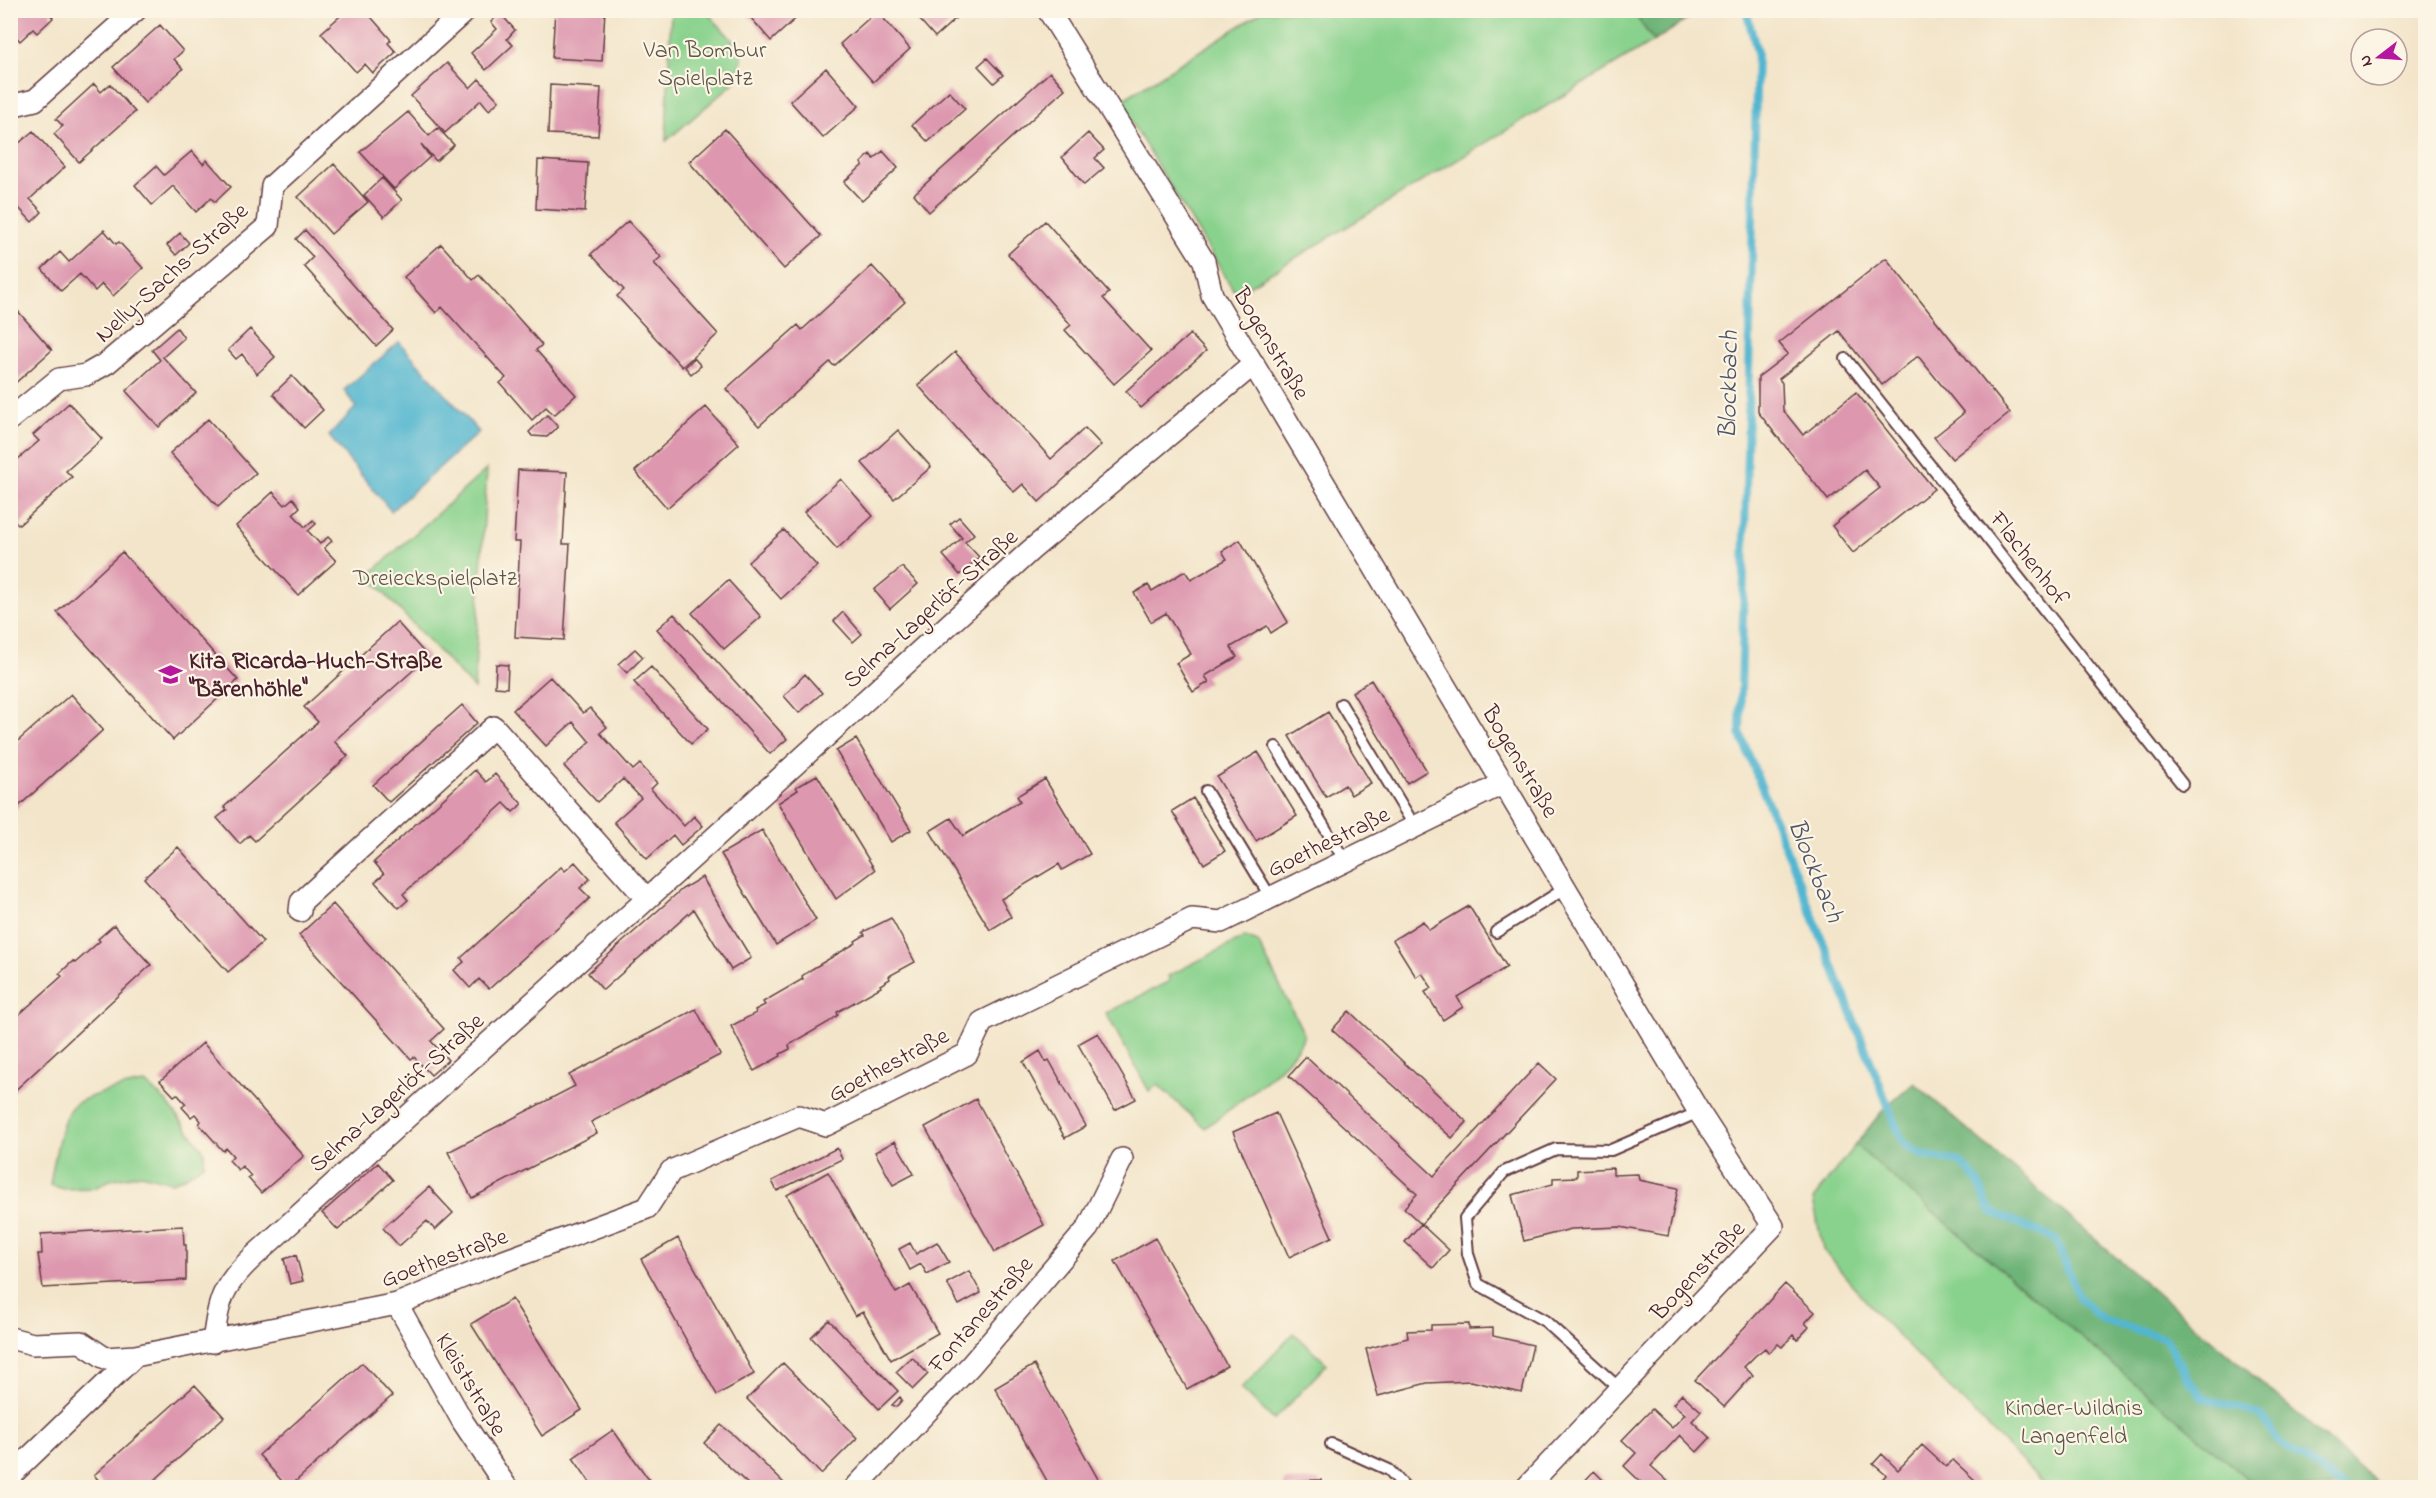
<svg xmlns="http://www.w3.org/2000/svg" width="2436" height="1498" viewBox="0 0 2436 1498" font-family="'Indie Flower',sans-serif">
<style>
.green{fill:#89d28d;stroke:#6a785c;stroke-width:1.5}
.forest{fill:#6eb478;stroke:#5c6a52;stroke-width:1.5}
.water{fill:#52b6d0;stroke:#4e6a7e;stroke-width:1.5}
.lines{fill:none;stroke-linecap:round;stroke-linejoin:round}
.stream{stroke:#52b6d0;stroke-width:8}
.building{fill:#dd97af}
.lane-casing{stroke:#633d43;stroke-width:14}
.street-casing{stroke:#633d43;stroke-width:24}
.lane{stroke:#fff;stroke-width:10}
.street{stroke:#fff;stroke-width:21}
.labels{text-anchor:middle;stroke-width:4.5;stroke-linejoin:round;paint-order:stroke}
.park-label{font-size:24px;fill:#5d5548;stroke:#fcf5e5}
.street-label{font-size:24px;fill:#4a1f2b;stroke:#fcf5e5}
.poi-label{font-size:24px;font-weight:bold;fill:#4a1f2b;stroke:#fcf5e5;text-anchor:start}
.water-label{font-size:26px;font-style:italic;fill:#4d5465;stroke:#fcf5e5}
</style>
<rect width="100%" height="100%" fill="#fcf5e5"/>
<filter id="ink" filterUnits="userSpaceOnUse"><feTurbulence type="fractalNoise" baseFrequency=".0167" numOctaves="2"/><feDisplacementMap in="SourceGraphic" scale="12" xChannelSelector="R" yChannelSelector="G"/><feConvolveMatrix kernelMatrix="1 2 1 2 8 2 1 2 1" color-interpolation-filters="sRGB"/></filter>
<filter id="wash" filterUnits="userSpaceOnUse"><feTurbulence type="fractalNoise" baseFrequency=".008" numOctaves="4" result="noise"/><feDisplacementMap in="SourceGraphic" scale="24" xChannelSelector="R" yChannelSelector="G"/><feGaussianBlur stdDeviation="1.35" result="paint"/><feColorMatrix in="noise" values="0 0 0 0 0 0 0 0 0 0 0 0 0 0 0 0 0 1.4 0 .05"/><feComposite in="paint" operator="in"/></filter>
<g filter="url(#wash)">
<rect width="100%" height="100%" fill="#f3e5ca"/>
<path class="green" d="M671,11H706L743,52L737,80L666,141Z
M1263,11H1632L1654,41L1236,294L1119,102Z
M487,469L474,689L368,576Z
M1245,937L1258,942L1304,1034C1298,1062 1230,1108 1205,1128L1158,1085L1149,1091L1106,1013L1170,981L1168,976Z
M145,1083L166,1101L204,1151V1164L183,1178L171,1182L141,1174L110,1180L95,1188L64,1189L50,1185C53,1167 60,1121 71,1108C81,1096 129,1085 145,1083Z
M1855,1145L2257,1487H2047L1877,1314L1823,1250L1813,1199Z
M1294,1333L1327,1364L1274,1420L1241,1389Z"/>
<path class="forest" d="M1632,11H1701L1654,41Z
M1914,1083L2382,1487H2257L1855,1145L1883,1110Z"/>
<path class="water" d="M399,342L479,432L391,511L329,436L356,407L344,390Z"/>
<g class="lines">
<path class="stream" d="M1746,10L1757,52L1740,733L1903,1143L1922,1155L1960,1162L1978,1181L1990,1211L2055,1239L2080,1299L2103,1320L2165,1338L2188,1378L2203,1398L2261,1415L2277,1440L2345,1488"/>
</g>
<g id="blocks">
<path class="building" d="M10,10H54L50,14L53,18L37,33L33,29L20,41L10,30Z
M347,10H365L391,40L388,43L396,52L373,73L365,64L356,72L321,33Z
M555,10H605L602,61L552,58Z
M744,10H805L771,41Z
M911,10H965L935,37Z
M877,11L910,49L873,82L840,44Z
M500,13L515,30L507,39L513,45L486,70L471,53L497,29L491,22Z
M160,25L183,51L174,59L183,69L145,103L113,67Z
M987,58L1003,75L994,83L978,66Z
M447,63L470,88L479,79L499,101L489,110L481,100L445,133L411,96Z
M826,68L859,106L823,138L790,101Z
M1050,72L1065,89L929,212L914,194Z
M94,84L101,92L110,84L135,112L79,162L54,134L63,126L56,119Z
M550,85L601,88L598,136L548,134Z
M949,91L965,109L928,142L912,125Z
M408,112L429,136L438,128L454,145L436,161L421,144L430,157L394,189L360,152Z
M725,129L821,236L784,269L689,162Z
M33,131L65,167L30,199L42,212L32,222L18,207L10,214V190L16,185L10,178V151Z
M1088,133L1104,150L1095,158L1104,168L1084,185L1062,157Z
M192,151L203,164L207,160L231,187L215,202L211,198L196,212L173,186L152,205L135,185L156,166L164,175Z
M883,151L898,168L862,201L844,182L863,165L861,163L870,154L874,159Z
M538,160L588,163L585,212L536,209Z
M334,164L368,202L331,234L298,197Z
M382,178L402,200L384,217L364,195Z
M628,221L661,257L654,263L718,334L682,367L617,296L624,290L591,254Z
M1045,221L1109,293L1103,298L1151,351L1114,384L1065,330L1071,325L1008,254Z
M104,230L116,244L119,242L143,268L113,296L102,284L95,291L80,274L61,291L42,269L60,252L69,262Z
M305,230L393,330L376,346L304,266L313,257L296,239Z
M180,233L189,243L176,255L167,245Z
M441,244L473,280L479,275L511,310L542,345L536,350L576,395L554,415L546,407L532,420L500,383L506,378L458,325L442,307L436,313L404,277Z
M1886,258L2010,413L1952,459L1934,437L1964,413L1918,356L1882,385L1839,331L1779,379L1782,383L1783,410L1803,435L1856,392L1934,489L1853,553L1832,526L1880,488L1865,470L1828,500L1758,412V377L1788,354L1779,343Z
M872,266L905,302L834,366L830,362L759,426L757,424L726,389L798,325L802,330Z
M16,309L52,350L12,386L10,314Z
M177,328L184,338L163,357L196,393L159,427L126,391L160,360L152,350Z
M250,329L275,357L257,374L242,354L236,359L228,350Z
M1190,334L1206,351L1141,408L1126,391Z
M955,352L1051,459L1085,428L1101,445L1039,502L1023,484L1014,492L918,385Z
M694,358L701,366L691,374L685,367Z
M292,376L323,410L304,428L273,394Z
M69,403L102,439L66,471L72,477L19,525L13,519L10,522V466L39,441L33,435Z
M706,407L739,444L667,508L635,471Z
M547,415L558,427L547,437L532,436L529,432Z
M208,419L256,473L218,507L170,453Z
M898,430L931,467L894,499L862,463Z
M518,470L567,472L563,544H570L564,640L515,637L520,542H514Z
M841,479L873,516L837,549L804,512Z
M273,492L285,505L293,498L297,503L300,507L293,514L305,527L313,520L316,524L308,531L320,544L328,537L332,541L324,548L336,561L298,595L236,526Z
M959,517L974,534L965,542L979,557L960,575L943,555L962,538L950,524Z
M784,530L817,566L781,599L748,562Z
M1240,540L1288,622L1271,633L1267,626L1231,647L1237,657L1205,676L1209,682L1193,692L1176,663L1191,654L1166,613L1151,622L1134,593L1148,585L1152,591L1185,571L1191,580L1227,559L1222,551Z
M122,552L238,680L173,740L57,612Z
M902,567L918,584L890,609L874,590Z
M728,580L761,617L724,649L692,613Z
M843,612L862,634L853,642L834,621Z
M674,614L787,739L770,754L657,629Z
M397,622L428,657L334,741L348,756L255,841L249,835L240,844L217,818L227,810L224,807L318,722L304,707Z
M635,649L643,657L627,673L618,664Z
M496,664L508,665L507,688L495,687Z
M651,667L708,729L691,744L634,682Z
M805,674L822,693L799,713L784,696Z
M550,677L583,713L590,708L598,717L607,727L600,733L633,770L640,764L657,783L651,789L684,826L694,816L703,826L681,845L673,835L647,859L614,822L641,798L623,779L597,802L564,766L590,742L573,722L546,746L513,710Z
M1371,680L1427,771L1407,783L1352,692Z
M71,694L103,730L10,814V748Z
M462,705L477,723L389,802L373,785Z
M1328,712L1371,783L1351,795L1345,785L1326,797L1289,736Z
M856,739L911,830L891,842L836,751Z
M1258,752L1297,816L1256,841L1217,777Z
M475,770L486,782L495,774L522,804L513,812L504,803L403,894L408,900L399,908L375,882L384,874L374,862Z
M817,775L875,870L836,899L778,803L798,790L796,787Z
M1045,779L1090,854L1062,870L1059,864L1001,899L1011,917L990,930L930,831L951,818L963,836L1020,801L1017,796Z
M1193,798L1225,851L1204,864L1172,811Z
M762,830L816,920L776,945L721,854Z
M178,847L263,942L228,972L144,878Z
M575,862L590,879L580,888L590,898L489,989L479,979L470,988L454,970L464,962L461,958L561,867L565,871Z
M702,877L751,958L731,970L694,909L603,990L588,973L682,889Z
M333,904L444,1029L431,1041L448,1060L431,1075L414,1057L411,1059L299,935Z
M1469,906L1507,967L1457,997L1463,1007L1443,1020L1425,992L1432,988L1422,973L1416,977L1393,940L1423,921L1429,930Z
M891,918L915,962L889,976L890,979L880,985L881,987L837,1012L838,1015L829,1022L789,1045L790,1049L780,1054L781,1056L754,1071L731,1026L756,1013L755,1010L765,1005L763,1002L803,979L802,976L812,969L856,943L855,941L865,935L863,932Z
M114,925L151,965L10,1095V1016L14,1019L62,976L59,974L73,961L75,963L100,941L98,939Z
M696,1009L720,1055L591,1122L597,1133L472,1198L448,1152L575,1086L569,1075Z
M1349,1011L1467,1122L1452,1138L1332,1030Z
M1098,1033L1136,1099L1115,1110L1078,1044Z
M203,1043L304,1156L261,1193L248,1178L251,1176L242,1166L238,1170L229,1160L233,1156L226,1148L223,1151L199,1124L201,1121L195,1114L191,1117L182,1107L186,1104L177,1094L174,1096L160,1081Z
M1040,1051L1046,1062L1049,1060L1086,1126L1065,1138L1023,1062Z
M1306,1057L1434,1176L1539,1063L1556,1079L1421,1224L1449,1250L1433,1268L1405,1242L1421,1224L1404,1208L1417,1194L1289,1076Z
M976,1099L1044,1225L995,1252L925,1127Z
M1276,1113L1332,1237L1289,1257L1233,1132Z
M895,1141L914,1174L893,1185L875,1152Z
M837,1148L842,1159L777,1191L772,1181Z
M378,1163L393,1180L338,1230L322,1213Z
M1613,1168V1175L1638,1174L1639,1180L1678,1188L1668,1236L1620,1227L1571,1229L1524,1241L1512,1195L1553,1184V1178L1577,1177V1170Z
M828,1172L896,1293L910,1285L938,1333L891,1360L863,1312L855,1316L787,1195Z
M429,1187L453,1213L435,1230L427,1221L399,1246L383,1228Z
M183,1226L184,1245H186V1280L43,1288L38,1254H42L41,1234Z
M678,1238L754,1374L717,1395L641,1259Z
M1155,1238L1227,1366L1187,1389L1115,1261Z
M937,1242L949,1262L927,1274L921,1264L910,1270L899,1249L910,1243L916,1254Z
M296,1255L303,1281L290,1284L284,1259Z
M969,1271L981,1293L959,1305L947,1283Z
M1785,1284L1815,1312L1805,1323L1809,1327L1797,1340L1793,1335L1782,1347L1778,1344L1769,1353L1765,1348L1755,1356L1744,1367L1753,1375L1724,1407L1695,1380Z
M512,1299L582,1410L542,1436L471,1324Z
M829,1320L898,1391L879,1409L811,1337Z
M1469,1324V1329L1493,1328V1336L1533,1345L1522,1393L1471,1381L1427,1383L1378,1396L1366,1349L1408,1338L1407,1331L1431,1330V1325Z
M912,1357L928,1374L913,1389L896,1372Z
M362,1363L392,1396L288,1488L259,1455Z
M783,1363L857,1438L821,1474L747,1399Z
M1034,1365L1070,1429L1103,1488H1051L995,1388Z
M195,1385L224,1417L146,1488H105L94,1475Z
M1682,1394L1701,1411L1692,1421L1710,1438L1697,1452L1680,1435L1651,1466L1672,1485L1670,1488H1647L1624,1466L1636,1453L1622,1440L1652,1409L1672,1428L1685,1414L1673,1404Z
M900,1397L902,1400L896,1407L892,1405Z
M721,1425L735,1436L789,1488H752L704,1443Z
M613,1430L655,1488H594L573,1458Z
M1922,1445L1946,1467L1953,1460L1977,1482L1971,1488H1917L1910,1481L1905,1488H1881L1878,1484L1886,1475L1873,1464L1882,1454L1898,1470Z
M1594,1471L1611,1488H1578Z
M1321,1480V1488H1284V1481Z"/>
</g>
</g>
<g filter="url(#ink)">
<use href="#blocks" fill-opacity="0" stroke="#633d43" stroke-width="1.5"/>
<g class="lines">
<defs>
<path id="lane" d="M1846,359L2182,784
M1341,704L1415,827
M1276,747L1345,861
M1206,791L1271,898
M1496,932L1566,888
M1620,1389L1545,1321L1478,1284L1468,1254L1465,1218L1504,1172L1556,1149L1611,1150L1699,1112
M1331,1444L1389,1470L1406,1488"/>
<path id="street" d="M1048,10L1204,261L1212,295L1699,1112L1773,1226L1526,1488
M10,106L35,100L136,10
M10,419L59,379L86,375L107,363L268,226L272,186L466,10
M300,911L301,902L494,727L646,898
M397,1304L463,1422L507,1488
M10,1338L33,1344L81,1342L105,1358L135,1356L397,1304L485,1268L647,1208L671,1171L799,1116L826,1125L967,1054L982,1022L1192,919L1221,922L1504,783
M213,1342C219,1300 221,1287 253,1257L1031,550L1254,364
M10,1476L135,1356
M855,1488L971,1365L1088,1228L1122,1159"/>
</defs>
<use href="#lane" class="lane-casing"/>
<use href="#street" class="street-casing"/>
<use href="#lane" class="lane"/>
<use href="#street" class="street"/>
</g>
</g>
<defs>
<symbol id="school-bare" viewBox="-9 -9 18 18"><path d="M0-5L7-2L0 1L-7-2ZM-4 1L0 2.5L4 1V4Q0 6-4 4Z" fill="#b5179e" stroke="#fcf5e5" stroke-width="2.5" paint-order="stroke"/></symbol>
</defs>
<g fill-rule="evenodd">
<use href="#school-bare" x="154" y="658" width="33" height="33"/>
</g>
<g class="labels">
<g class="park-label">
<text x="705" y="57">Van Bombur<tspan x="705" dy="28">Spielplatz</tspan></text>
<text x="435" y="585">Dreieckspielplatz</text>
<text x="2074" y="1415">Kinder-Wildnis<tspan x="2074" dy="28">Langenfeld</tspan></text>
</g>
<g class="street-label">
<text transform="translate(171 272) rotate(-42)" y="8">Nelly-Sachs-Straße</text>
<text transform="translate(1272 343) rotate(59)" y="8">Bogenstraße</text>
<text transform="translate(2030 558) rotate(52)" y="8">Flachenhof</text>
<text transform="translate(930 608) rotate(-42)" y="8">Selma-Lagerlöf-Straße</text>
<text transform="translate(1521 761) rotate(59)" y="8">Bogenstraße</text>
<text transform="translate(1328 841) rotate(-26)" y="8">Goethestraße</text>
<text transform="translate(888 1064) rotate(-28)" y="8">Goethestraße</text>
<text transform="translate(396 1092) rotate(-42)" y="8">Selma-Lagerlöf-Straße</text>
<text transform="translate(444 1257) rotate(-20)" y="8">Goethestraße</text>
<text transform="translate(1697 1270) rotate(-47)" y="8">Bogenstraße</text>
<text transform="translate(980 1314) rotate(-49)" y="8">Fontanestraße</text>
<text transform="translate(472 1384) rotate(59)" y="8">Kleiststraße</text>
</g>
<g class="poi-label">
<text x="189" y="668">Kita Ricarda-Huch-Straße<tspan x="189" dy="28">"Bärenhöhle"</tspan></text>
</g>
<g class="water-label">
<text transform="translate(1727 385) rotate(-89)" y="9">Blockbach</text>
<text transform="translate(1817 870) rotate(68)" y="9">Blockbach</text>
</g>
</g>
<rect width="2436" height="1498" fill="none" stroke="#fcf5e5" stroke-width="36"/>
<g transform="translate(2379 57) rotate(253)"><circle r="28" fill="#fcf5e5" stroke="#b59f9b" stroke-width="1.5"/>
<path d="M0-4.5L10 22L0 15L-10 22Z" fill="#b5179e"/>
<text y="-9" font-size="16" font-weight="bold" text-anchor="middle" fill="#4a1f2b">N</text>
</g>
</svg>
